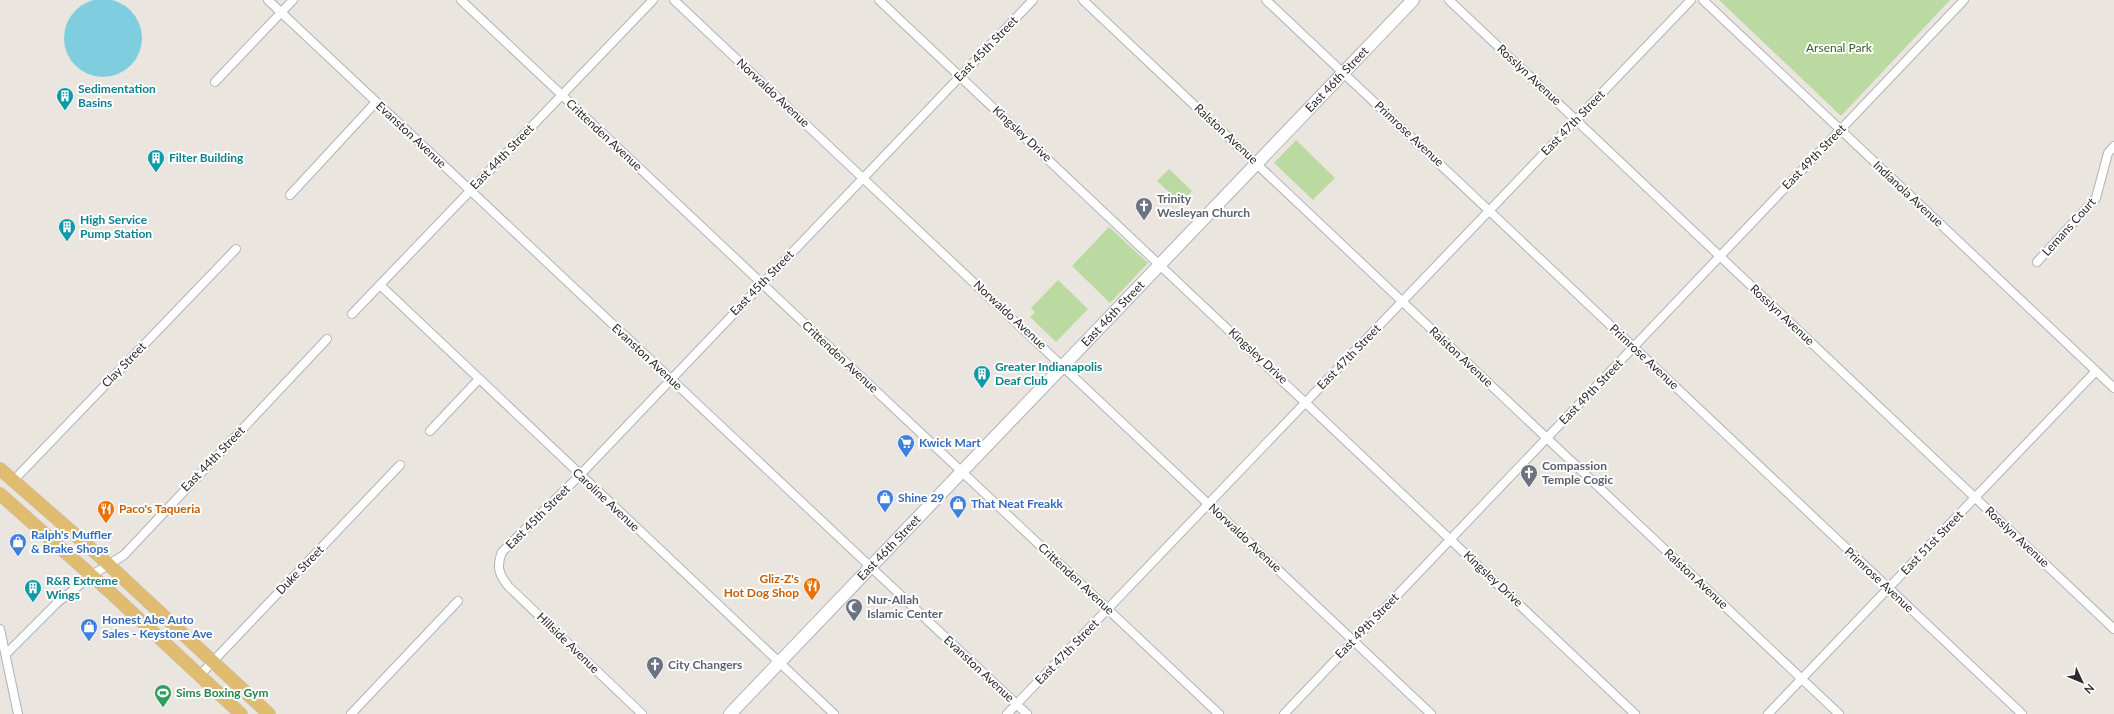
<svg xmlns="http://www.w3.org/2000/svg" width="2114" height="714" viewBox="0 0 2114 714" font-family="Lato,sans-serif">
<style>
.green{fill:#badaa2}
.water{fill:#7fcee0}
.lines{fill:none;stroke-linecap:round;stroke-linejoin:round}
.minor-casing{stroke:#afb2ba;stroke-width:10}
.secondary-casing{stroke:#afb2ba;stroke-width:14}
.primary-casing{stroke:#c4c4c4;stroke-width:14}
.minor{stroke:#fff;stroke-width:8}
.secondary{stroke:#fff;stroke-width:12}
.primary{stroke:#dfbc70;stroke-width:13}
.labels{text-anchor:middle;stroke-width:4;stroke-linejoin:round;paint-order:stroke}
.park-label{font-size:12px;fill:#355f24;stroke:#fff}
.street-label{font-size:12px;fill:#2b2b2b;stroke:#fff}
.culture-label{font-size:12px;font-weight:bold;fill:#0d838f;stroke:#fff;text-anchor:start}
.worship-label{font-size:12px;font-weight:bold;fill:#5b616d;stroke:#fff;text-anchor:start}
.shop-label{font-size:12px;font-weight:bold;fill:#366cbe;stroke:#fff;text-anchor:start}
.food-label{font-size:12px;font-weight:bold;fill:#c56008;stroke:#fff;text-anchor:start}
.leisure-label{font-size:12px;font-weight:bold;fill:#27864d;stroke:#fff;text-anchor:start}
</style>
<rect width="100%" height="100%" fill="#ebe5df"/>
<path class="green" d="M1719,0H1950L1841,116Z
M1296,140L1335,178L1313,200L1274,163Z
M1169,169L1192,191L1181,203L1157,181Z
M1109,227L1148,263L1110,303L1072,266Z
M1058,280L1088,309L1056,342L1030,317L1035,312L1031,308Z"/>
<path class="water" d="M64 38a39 39 0 1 1 78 0a39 39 0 1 1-78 0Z"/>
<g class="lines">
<defs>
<path id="minor" d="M268,0L1027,714
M461,0L1219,714
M674,0L1431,714
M879,0L1635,714
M1083,0L1839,714
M1266,0L2022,714
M1449,0L2114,629
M1703,0L2114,388
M215,82L293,0
M290,195L376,102
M2037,262L2096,198L2108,153L2114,146
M380,285L834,714
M352,314L653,0
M430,431L479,379
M13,481L236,249
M0,629L18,714
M6,654L57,603L92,575L124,555L327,339
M200,675L400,465
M351,714L458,601
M642,714L509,587C499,575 496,567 502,552L580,475L1033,0
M1007,714L1691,0
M1284,714L1964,0
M1768,714L2096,371"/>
<g id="secondary">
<path id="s1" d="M730,714L1413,0"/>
</g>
<path id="primary" d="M0,469L96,553L269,714
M0,494L109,591L241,714"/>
</defs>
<use href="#minor" class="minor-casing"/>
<use href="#secondary" class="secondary-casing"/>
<use href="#primary" class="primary-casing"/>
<use href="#minor" class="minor"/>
<use href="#secondary" class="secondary"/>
<use href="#primary" class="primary"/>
</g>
<defs>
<symbol id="building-pin" viewBox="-11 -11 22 30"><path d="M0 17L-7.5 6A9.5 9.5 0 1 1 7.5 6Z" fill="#0f9aa8" stroke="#fff"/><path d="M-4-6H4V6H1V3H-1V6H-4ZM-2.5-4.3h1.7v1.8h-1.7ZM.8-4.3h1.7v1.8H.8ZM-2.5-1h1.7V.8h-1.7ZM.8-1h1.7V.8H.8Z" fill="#fff"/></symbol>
<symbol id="church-pin" viewBox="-11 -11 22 30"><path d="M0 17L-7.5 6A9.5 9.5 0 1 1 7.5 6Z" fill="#6b7280" stroke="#fff"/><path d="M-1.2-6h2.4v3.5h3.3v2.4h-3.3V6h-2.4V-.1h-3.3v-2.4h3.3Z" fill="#fff"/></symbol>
<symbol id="supermarket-pin" viewBox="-11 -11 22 30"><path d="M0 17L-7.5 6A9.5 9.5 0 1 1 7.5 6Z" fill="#3f7fe0" stroke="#fff"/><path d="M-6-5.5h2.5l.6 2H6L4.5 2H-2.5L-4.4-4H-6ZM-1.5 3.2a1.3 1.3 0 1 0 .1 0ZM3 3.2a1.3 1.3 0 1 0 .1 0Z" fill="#fff"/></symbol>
<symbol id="shop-pin" viewBox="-11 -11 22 30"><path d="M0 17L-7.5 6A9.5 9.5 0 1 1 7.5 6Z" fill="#3f7fe0" stroke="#fff"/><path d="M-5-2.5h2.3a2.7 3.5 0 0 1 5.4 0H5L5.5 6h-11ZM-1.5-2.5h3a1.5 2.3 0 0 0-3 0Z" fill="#fff"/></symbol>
<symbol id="restaurant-pin" viewBox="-11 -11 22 30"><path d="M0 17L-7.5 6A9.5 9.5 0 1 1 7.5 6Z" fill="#e8710a" stroke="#fff"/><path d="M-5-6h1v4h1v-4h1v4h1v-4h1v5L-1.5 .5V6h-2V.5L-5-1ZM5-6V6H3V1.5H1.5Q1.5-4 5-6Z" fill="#fff"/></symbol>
<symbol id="mosque-pin" viewBox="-11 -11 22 30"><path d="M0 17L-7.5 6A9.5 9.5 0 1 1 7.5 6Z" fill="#6b7280" stroke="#fff"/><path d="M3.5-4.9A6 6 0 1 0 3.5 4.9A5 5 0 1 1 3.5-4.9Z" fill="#fff"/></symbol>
<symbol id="stadium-pin" viewBox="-11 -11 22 30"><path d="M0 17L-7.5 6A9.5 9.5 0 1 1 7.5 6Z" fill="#2e9e5b" stroke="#fff"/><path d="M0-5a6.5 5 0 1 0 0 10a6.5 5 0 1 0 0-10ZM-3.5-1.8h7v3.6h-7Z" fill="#fff"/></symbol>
</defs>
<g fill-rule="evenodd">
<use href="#building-pin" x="55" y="86" width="20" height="27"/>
<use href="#building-pin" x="146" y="148" width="20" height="27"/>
<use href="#church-pin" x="1134" y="196" width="20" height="27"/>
<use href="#building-pin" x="57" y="217" width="20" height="27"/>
<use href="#building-pin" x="972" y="364" width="20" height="27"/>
<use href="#supermarket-pin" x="896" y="433" width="20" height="27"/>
<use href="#church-pin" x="1519" y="463" width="20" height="27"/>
<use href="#shop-pin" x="875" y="488" width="20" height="27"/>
<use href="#shop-pin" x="948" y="494" width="20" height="27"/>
<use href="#restaurant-pin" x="96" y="499" width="20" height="27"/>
<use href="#shop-pin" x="8" y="532" width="20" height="27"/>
<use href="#restaurant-pin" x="802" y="576" width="20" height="27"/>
<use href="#building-pin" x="23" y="578" width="20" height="27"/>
<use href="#mosque-pin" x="844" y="597" width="20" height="27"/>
<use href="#shop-pin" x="79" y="617" width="20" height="27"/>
<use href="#church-pin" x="645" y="655" width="20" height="27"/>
<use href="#stadium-pin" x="153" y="683" width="20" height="27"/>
</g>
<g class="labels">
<g class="park-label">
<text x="1839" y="52">Arsenal Park</text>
</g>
<g class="street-label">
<text transform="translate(986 49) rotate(-46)" y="4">East 45th Street</text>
<text transform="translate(1529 75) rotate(43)" y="4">Rosslyn Avenue</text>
<text dy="4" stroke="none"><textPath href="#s1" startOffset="878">East 46th Street</textPath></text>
<text transform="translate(773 93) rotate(43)" y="4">Norwaldo Avenue</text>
<text transform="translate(1573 123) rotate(-46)" y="4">East 47th Street</text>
<text transform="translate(1022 134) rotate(43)" y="4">Kingsley Drive</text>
<text transform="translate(1226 134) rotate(43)" y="4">Ralston Avenue</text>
<text transform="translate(1409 134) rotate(43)" y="4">Primrose Avenue</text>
<text transform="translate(411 135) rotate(43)" y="4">Evanston Avenue</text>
<text transform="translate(604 135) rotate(43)" y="4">Crittenden Avenue</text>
<text transform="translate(502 157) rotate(-46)" y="4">East 44th Street</text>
<text transform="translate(1814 157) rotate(-46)" y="4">East 49th Street</text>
<text transform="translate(1908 194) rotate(43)" y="4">Indianola Avenue</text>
<text transform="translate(2069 227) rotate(-48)" y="4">Lemans Court</text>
<text transform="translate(762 283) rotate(-46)" y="4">East 45th Street</text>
<text dy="4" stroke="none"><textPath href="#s1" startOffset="554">East 46th Street</textPath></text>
<text transform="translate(1010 315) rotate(43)" y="4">Norwaldo Avenue</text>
<text transform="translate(1782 315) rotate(43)" y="4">Rosslyn Avenue</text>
<text transform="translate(1258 356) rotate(43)" y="4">Kingsley Drive</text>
<text transform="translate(647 357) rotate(43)" y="4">Evanston Avenue</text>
<text transform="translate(840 357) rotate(43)" y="4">Crittenden Avenue</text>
<text transform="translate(1349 357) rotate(-46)" y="4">East 47th Street</text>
<text transform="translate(1461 357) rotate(43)" y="4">Ralston Avenue</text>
<text transform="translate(1644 357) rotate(43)" y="4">Primrose Avenue</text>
<text transform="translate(124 365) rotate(-46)" y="4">Clay Street</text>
<text transform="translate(1591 392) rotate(-46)" y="4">East 49th Street</text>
<text transform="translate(213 459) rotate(-46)" y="4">East 44th Street</text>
<text transform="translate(606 500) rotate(43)" y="4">Caroline Avenue</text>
<text transform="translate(538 517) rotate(-45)" y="4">East 45th Street</text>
<text transform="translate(2017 537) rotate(43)" y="4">Rosslyn Avenue</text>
<text transform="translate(1245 538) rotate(43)" y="4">Norwaldo Avenue</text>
<text transform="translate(1932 543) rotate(-46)" y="4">East 51st Street</text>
<text dy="4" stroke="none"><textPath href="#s1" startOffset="230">East 46th Street</textPath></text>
<text transform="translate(300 570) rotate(-46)" y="4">Duke Street</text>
<text transform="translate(1076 579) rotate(43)" y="4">Crittenden Avenue</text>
<text transform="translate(1493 579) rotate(43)" y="4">Kingsley Drive</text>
<text transform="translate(1696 579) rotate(43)" y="4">Ralston Avenue</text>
<text transform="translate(1879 580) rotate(43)" y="4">Primrose Avenue</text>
<text transform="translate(1367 626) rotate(-46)" y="4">East 49th Street</text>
<text transform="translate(568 643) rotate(44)" y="4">Hillside Avenue</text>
<text transform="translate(1067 652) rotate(-46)" y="4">East 47th Street</text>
<text transform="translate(979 669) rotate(43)" y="4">Evanston Avenue</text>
</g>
<g class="culture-label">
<text x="78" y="93">Sedimentation<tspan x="78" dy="14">Basins</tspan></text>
<text x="169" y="162">Filter Building</text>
<text x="80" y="224">High Service<tspan x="80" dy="14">Pump Station</tspan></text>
<text x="995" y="371">Greater Indianapolis<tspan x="995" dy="14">Deaf Club</tspan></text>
<text x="46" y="585">R&amp;R Extreme<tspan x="46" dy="14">Wings</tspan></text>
</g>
<g class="worship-label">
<text x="1157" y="203">Trinity<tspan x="1157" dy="14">Wesleyan Church</tspan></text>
<text x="1542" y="470">Compassion<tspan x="1542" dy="14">Temple Cogic</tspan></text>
<text x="867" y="604">Nur-Allah<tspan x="867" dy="14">Islamic Center</tspan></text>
<text x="668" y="669">City Changers</text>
</g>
<g class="shop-label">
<text x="919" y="447">Kwick Mart</text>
<text x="898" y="502">Shine 29</text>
<text x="971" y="508">That Neat Freakk</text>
<text x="31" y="539">Ralph's Muffler<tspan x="31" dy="14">&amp; Brake Shops</tspan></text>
<text x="102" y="624">Honest Abe Auto<tspan x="102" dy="14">Sales - Keystone Ave</tspan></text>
</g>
<g class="food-label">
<text x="119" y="513">Paco's Taqueria</text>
<text x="799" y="583" text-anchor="end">Gliz-Z's<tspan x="799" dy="14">Hot Dog Shop</tspan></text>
</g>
<g class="leisure-label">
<text x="176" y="697">Sims Boxing Gym</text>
</g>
</g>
<g transform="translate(2082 682) rotate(134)" stroke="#ffffff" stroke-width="3" paint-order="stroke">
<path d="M0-3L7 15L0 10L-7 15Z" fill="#2b2b2b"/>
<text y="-6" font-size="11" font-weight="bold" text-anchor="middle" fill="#2b2b2b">N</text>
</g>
</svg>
